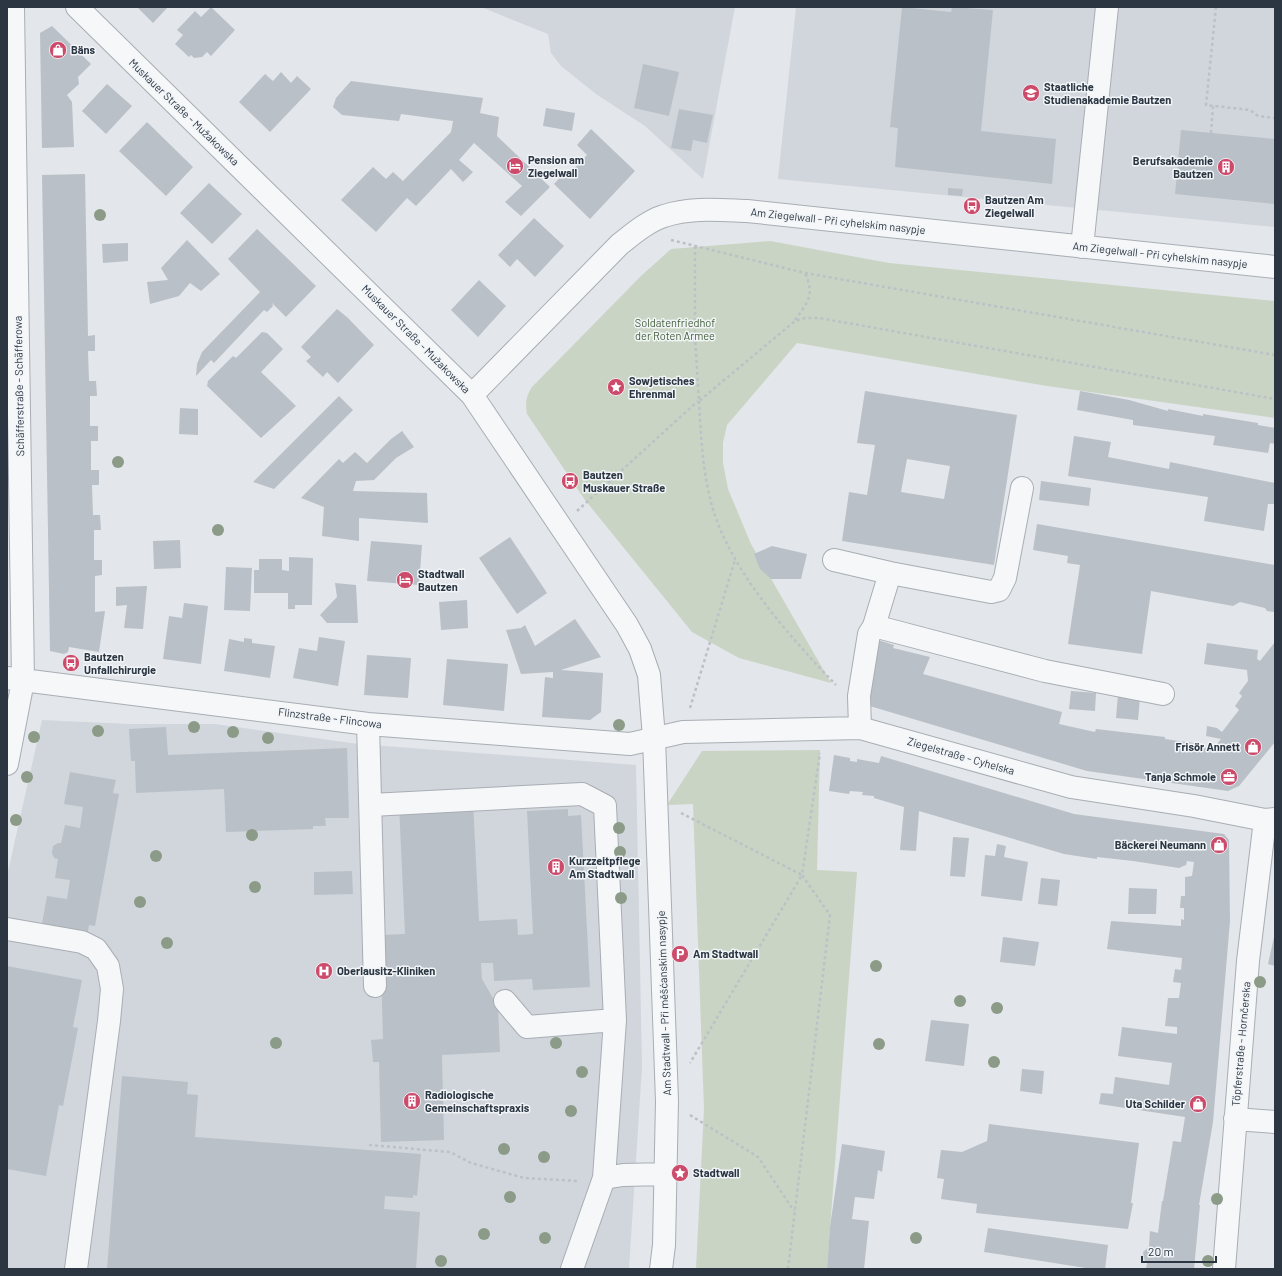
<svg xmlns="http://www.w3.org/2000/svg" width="1282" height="1276" viewBox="0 0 1282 1276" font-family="Barlow,sans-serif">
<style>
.built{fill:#d1d6dc}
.green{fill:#cad4c4}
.building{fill:#bac0c7;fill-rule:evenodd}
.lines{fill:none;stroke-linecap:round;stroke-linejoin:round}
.minor-casing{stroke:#a8aeb4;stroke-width:24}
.path{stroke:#bcc1c6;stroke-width:2.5;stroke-dasharray:3 3;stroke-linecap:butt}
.minor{stroke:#f5f7f9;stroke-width:22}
.tree{fill:#8b9b88}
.labels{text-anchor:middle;stroke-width:3;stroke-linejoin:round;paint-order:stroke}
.poi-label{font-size:11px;font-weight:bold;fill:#2b3642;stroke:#f2f5f8;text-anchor:start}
.street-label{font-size:11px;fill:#2b3642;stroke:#f2f5f8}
.park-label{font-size:11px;fill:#435e38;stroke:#f2f5f8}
</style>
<rect width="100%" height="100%" fill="#e3e6ea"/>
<path class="built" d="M481,7H735L703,179L645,126L596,94L561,66L551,53L548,34Z
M796,7H1275V227L778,179Z
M42,720L129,724H215L358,744L636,765L642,1066L629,1269H7V876Z"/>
<path class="green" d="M770,241L889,263L1275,301V418L1047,386L797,343L727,425L723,443V463L728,489L751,544L831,683L739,658L692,632L585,500L527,414C525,403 526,396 532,387L641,276L671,249Z
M820,750L817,870L857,872L827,1269H696L704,1109L693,804L667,805L702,751Z"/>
<path class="building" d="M137,7H168L153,23Z
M211,7L235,30L211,56L207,52L202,57L194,58L191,55L189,57L175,44L183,35L177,30L195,11L201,17Z
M902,7L951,12L952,7L993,10L981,131L1056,139L1052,184L895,167L898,128L890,127Z
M52,26L91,64L78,77L79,84L67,95L72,102L74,147L42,148L40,33Z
M643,64L679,72L669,116L634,108Z
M281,72L291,83L297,76L311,89L270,132L239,102L265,74L273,81Z
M351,81L483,98L480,113L499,117L497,136L550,187L521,216L505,202L522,186L474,143L459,160L473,172L463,182L451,169L416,206L407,198L376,232L341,200L373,167L386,179L393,172L403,181L451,132L453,121L401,114L399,121L342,115L333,107L336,98Z
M107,84L132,106L106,134L82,111Z
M546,108L575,113L572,131L543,126Z
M679,109L713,115L707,143L693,140L691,151L671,148Z
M147,122L193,167L166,196L119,151Z
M591,129L635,171L590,219L554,184L566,171L569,174L587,155L577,145Z
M1181,130L1275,139V204L1175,194Z
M85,174L88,336L95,335V351H88L89,381H96L97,396H90V426H98V441H91V470H99V485H92L93,515H100L101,530H94V560H102V575L95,576V612L105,611L99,652L69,647L68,652L64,654L50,651L42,175Z
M209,183L242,214L212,244L180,213Z
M948,188L963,189L962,196L948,195Z
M534,218L564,246L535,277L517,259L510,267L498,255Z
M257,229L316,286L286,317L272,303L273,306L267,312L264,310L214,363L211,360L196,376L197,364L202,352L260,292L228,259Z
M187,240L220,274L201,291L190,283L179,296L150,304L147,282L168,280L161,268Z
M128,243V261L103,263L102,244Z
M479,280L506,306L478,337L451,310Z
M337,309L348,318L374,345L338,383L327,372L323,377L306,361L311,357L301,347Z
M262,332L267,333L283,349L261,372L296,406L261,438L207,386L208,381L233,356L236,358Z
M865,391L1017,415L994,565L842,541L849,492L867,495L875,445L857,443ZM907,459L950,466L944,499L901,492Z
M1080,391L1129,400L1168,411V409L1203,416V414L1258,423V425L1275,428V444L1270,443L1268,453L1213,445L1215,436L1133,425V420L1077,410Z
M339,396L353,410L274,489L253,482Z
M180,408L198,409V435L179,434Z
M402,431L414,447L396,458L374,480L356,481L353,491L427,493L428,523L359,518V541L322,536L324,507L301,498L339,459L343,463L355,452L367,463L391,439Z
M1074,436L1111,442L1108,457L1169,469L1170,462L1275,483V504H1268L1264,531L1204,521L1208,497L1068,476Z
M1041,481L1091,488L1089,506L1039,500Z
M1037,524L1275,565V612L1267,611L1265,608L1240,602L1233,606L1151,591L1142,654L1068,644L1080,565L1067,563L1068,556L1033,550Z
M510,537L547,593L517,614L479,558Z
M180,540L181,568L154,569L153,541Z
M371,541L422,545L419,585L367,581Z
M772,546L807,554L801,579H771L760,569L754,554Z
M289,557L313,558L312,605H295V609H288V593H254V570H259V559H282V570L289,571Z
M226,567L252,568L250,611L224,610Z
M335,583L356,585L358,623H327L320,615L337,597Z
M147,586L143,629L124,628L127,605L116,606V587Z
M467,600L468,628L441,630L439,602Z
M184,603L208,606L201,664L163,659L169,616L182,618Z
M575,619L601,657L561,670L603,673L601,712L590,720L542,717L545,677L553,678V672L521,674L506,630L521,628L525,625L535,646Z
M319,637L345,641L338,686L293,678L299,648L317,651Z
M244,638L252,639V643L275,646L270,678L224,671L229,639L244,642Z
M878,640L894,645L893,648L930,657L923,674L1062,712L1059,724L1095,732L1096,729L1165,737V739L1201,744V747L1213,749L1221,739L1206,736L1207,726L1217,728L1222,732L1239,710L1235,706L1242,696L1239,693L1248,681L1247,670L1204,664L1207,643L1258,650L1257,659L1260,661L1275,642V742L1239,786L1228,791L1087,771L863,704Z
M367,655L411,658L408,698L364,695Z
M447,659L508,664L504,711L443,705Z
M1071,691L1096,693L1095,711L1069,709Z
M1118,695L1140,698L1138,720L1116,718Z
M166,727L168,755L347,748L349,818H325L326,826H313V829L226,832L224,789L136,793L135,761H131L129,729Z
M834,755L850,758V761L857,762V759L879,763L881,756L1074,814L1224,834L1229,840L1230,921L1223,1004L1213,1122L1199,1205H1200L1194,1269H1146L1147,1263L1145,1262L1143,1252L1149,1247L1150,1231L1158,1233L1162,1201H1163L1173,1141L1181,1142L1185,1117L1099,1104L1101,1093L1113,1094L1115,1077L1169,1085L1172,1063L1118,1056L1122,1027L1177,1034V1027L1165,1026L1168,998H1179L1181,983L1173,982L1175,969L1181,970L1182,958L1107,949L1111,921L1181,926V919L1184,920V908H1180L1181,896H1185V877L1192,876L1194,862L1187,861L1186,865L1179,868L1133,861L1097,857V859L1064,854L919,811L916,851L900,850L904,807L874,798V796L862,795L863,792L850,791L849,794L829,791Z
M70,772L116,780L113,793L119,794L95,926L89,925L87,938L41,929L47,896L67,899L70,880L55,878L58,859L54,858L52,853L53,846L58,843H61L65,825L80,828L83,807L64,804Z
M473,802L479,921L517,919L518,935L533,934L527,811L568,809V816L581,815L590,987L533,990L532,979L494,981L493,963H481L482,979L498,1007L500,1052L442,1055L444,1140L381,1142L379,1062H373L371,1040L383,1039L380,935L405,934L399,805Z
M953,837L969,838L965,877L950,876Z
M997,844L1006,846L1004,857L1028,862L1022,901L981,896L985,855L995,856Z
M352,871L353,894L314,895V872Z
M1041,878L1060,880L1057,906L1038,904Z
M1129,888L1157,889L1156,914H1128Z
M1003,937L1039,942L1035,966L1000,962Z
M1274,937H1275V966L1268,964Z
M7,966L82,980L73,1027L78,1028L63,1106L59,1105L46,1176L7,1169Z
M931,1020L969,1024L964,1066L925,1061Z
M1022,1069L1044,1071L1042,1094L1020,1091Z
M122,1076L188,1082L187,1094L198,1095L195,1137L421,1154L417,1196L413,1195V1198L385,1196L384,1209L420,1212L416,1269H107Z
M989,1124L1139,1143L1131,1203H1133L1128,1229L976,1213L977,1204L941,1199L944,1179L937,1178L941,1150L962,1152L987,1141Z
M842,1144L885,1151L882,1172L878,1170L874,1199L855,1197L852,1219L869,1221L864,1269H827L830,1227Z
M988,1228L1108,1245L1105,1269H1092L984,1252Z"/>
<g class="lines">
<defs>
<path id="minor" d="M77,7L472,395L627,625L640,649L649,675L654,738L667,1101L664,1245L661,1269
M1082,247L1107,7
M472,395L620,244C634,233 648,221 664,216C690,207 720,210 747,211L1275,267
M834,560L890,573
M874,626L890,573L991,592L999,590L1005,578L1022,488
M7,678L368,724L630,744L683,732L860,728L1071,787L1194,806L1265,820L1275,819
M368,724L375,986
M860,728L859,696L869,634L874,626L1045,671L1163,694
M7,764L23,681L13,7
M371,805L582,794L605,806L615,1020L527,1027L505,1001
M7,929L82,942L96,949L108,966L112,989L109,1021L76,1269
M1235,1119L1275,1122
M604,1178L623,1175L666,1174
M572,1269L604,1178L615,1020
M1224,1269L1248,961L1265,820"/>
</defs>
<use href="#minor" class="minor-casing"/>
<path class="path" d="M1216,7L1206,105L1250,110L1258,116L1275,118
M1211,133L1213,106
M671,240L805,273L1275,355
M695,246V337L699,401L795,321L805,318H819L1275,399
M795,320C808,302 815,295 805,273
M699,401C701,433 702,466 710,498C725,565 789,636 836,685
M577,511L698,401
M690,708L735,560
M681,813L802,875L690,1063
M690,1115L758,1157L794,1211
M369,1145L450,1152L471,1163L524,1178L578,1181
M788,1269L830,915L802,875L820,753"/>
<use href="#minor" class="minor"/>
</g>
<g class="tree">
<circle cx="100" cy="215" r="6"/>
<circle cx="118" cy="462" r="6"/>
<circle cx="218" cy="530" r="6"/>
<circle cx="619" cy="725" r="6"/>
<circle cx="194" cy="727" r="6"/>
<circle cx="98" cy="731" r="6"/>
<circle cx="233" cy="732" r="6"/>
<circle cx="34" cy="737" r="6"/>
<circle cx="268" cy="738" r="6"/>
<circle cx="27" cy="777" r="6"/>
<circle cx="16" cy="820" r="6"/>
<circle cx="619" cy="828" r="6"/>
<circle cx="252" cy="835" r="6"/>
<circle cx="620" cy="852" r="6"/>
<circle cx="156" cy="856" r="6"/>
<circle cx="255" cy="887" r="6"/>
<circle cx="621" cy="898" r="6"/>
<circle cx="140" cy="902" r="6"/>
<circle cx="167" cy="943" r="6"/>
<circle cx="876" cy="966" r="6"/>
<circle cx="1260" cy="982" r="6"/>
<circle cx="960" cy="1001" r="6"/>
<circle cx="997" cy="1008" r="6"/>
<circle cx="276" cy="1043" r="6"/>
<circle cx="556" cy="1043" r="6"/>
<circle cx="879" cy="1044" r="6"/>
<circle cx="994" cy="1062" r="6"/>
<circle cx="582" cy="1072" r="6"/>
<circle cx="571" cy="1111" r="6"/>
<circle cx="504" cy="1149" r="6"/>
<circle cx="544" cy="1157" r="6"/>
<circle cx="510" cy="1197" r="6"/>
<circle cx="1217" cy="1199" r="6"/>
<circle cx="484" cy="1234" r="6"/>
<circle cx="545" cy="1238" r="6"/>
<circle cx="916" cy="1238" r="6"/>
<circle cx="441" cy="1261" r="6"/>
<circle cx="1208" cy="1261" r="6"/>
</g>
<defs>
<symbol id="shop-disc" viewBox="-11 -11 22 22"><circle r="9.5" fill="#cc4b6b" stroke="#f2f5f8"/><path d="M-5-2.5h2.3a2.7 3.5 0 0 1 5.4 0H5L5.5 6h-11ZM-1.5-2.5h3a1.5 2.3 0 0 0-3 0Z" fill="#fff"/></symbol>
<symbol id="university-disc" viewBox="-11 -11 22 22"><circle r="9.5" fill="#cc4b6b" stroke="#f2f5f8"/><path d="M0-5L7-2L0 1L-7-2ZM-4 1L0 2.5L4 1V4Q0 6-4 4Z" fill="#fff"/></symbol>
<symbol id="hotel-disc" viewBox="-11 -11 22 22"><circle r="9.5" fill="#cc4b6b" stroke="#f2f5f8"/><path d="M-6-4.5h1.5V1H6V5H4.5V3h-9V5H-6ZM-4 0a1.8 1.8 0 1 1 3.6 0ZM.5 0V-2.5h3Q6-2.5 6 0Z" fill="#fff"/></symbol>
<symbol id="building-disc" viewBox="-11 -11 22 22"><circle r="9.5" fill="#cc4b6b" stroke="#f2f5f8"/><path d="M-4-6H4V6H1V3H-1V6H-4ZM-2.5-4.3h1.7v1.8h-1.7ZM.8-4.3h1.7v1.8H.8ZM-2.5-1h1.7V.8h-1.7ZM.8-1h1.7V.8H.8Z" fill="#fff"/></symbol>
<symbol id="bus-disc" viewBox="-11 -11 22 22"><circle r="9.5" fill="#cc4b6b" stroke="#f2f5f8"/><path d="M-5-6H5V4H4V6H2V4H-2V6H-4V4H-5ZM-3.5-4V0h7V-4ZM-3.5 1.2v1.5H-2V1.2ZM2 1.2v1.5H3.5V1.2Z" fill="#fff"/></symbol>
<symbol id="sight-disc" viewBox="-11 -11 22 22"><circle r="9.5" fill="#cc4b6b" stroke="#f2f5f8"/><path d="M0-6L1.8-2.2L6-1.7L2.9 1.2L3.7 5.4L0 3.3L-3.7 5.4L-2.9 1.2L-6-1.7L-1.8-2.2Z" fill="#fff"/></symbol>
<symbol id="office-disc" viewBox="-11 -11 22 22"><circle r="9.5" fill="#cc4b6b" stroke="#f2f5f8"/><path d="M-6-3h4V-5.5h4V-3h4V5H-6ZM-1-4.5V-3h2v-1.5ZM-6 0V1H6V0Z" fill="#fff"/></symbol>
<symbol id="parking-disc" viewBox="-11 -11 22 22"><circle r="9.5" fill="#cc4b6b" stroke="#f2f5f8"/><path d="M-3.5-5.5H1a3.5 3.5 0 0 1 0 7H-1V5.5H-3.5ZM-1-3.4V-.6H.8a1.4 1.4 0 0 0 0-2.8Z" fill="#fff"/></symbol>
<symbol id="hospital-disc" viewBox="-11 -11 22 22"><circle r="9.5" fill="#cc4b6b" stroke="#f2f5f8"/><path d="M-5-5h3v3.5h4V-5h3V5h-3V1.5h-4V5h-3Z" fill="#fff"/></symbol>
</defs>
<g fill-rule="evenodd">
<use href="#shop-disc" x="48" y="40" width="20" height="20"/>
<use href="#university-disc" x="1021" y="83" width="20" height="20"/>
<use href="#hotel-disc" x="505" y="156" width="20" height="20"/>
<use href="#building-disc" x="1216" y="157" width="20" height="20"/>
<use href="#bus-disc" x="962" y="196" width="20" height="20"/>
<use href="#sight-disc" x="606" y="377" width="20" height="20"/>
<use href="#bus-disc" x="560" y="471" width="20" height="20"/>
<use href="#hotel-disc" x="395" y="570" width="20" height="20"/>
<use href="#bus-disc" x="61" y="653" width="20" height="20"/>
<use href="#shop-disc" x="1243" y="737" width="20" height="20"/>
<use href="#office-disc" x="1219" y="767" width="20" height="20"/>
<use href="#shop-disc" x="1209" y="835" width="20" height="20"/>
<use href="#building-disc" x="546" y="857" width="20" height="20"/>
<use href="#parking-disc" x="670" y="944" width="20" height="20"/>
<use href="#hospital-disc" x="314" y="961" width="20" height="20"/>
<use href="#building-disc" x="402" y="1091" width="20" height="20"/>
<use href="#shop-disc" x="1188" y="1094" width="20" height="20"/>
<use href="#sight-disc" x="670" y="1163" width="20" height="20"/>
</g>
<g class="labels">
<g class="poi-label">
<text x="71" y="54">Bäns</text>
<text x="1044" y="91">Staatliche<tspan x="1044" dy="13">Studienakademie Bautzen</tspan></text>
<text x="528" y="164">Pension am<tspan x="528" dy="13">Ziegelwall</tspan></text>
<text x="1213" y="165" text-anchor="end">Berufsakademie<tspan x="1213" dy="13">Bautzen</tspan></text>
<text x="985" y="204">Bautzen Am<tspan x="985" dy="13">Ziegelwall</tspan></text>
<text x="629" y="385">Sowjetisches<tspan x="629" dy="13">Ehrenmal</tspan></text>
<text x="583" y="479">Bautzen<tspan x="583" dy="13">Muskauer Straße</tspan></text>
<text x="418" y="578">Stadtwall<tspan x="418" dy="13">Bautzen</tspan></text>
<text x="84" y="661">Bautzen<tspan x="84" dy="13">Unfallchirurgie</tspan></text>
<text x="1240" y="751" text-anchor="end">Frisör Annett</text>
<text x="1216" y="781" text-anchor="end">Tanja Schmole</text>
<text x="1206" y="849" text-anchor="end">Bäckerei Neumann</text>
<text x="569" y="865">Kurzzeitpflege<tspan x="569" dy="13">Am Stadtwall</tspan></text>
<text x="693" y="958">Am Stadtwall</text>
<text x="337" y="975">Oberlausitz-Kliniken</text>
<text x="425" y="1099">Radiologische<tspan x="425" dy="13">Gemeinschaftspraxis</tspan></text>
<text x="1185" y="1108" text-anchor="end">Uta Schilder</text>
<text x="693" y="1177">Stadtwall</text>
</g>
<g class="street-label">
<text transform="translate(184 112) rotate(44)" y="4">Muskauer Straße - Mužakowska</text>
<text transform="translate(838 221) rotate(6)" y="4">Am Ziegelwall - Při cyhelskim nasypje</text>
<text transform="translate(1160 255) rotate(6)" y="4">Am Ziegelwall - Při cyhelskim nasypje</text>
<text transform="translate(416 339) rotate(45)" y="4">Muskauer Straße - Mužakowska</text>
<text transform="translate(19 386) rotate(-91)" y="4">Schäfferstraße - Schäfferowa</text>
<text transform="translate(330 718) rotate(7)" y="4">Flinzstraße - Flincowa</text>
<text transform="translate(961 756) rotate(16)" y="4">Ziegelstraße - Cyhelska</text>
<text transform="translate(664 1003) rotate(-92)" y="4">Am Stadtwall - Při měšćanskim nasypje</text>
<text transform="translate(1241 1044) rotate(-85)" y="4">Töpferstraße - Hornčerska</text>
</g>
<g class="park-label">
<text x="675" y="327">Soldatenfriedhof<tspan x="675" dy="13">der Roten Armee</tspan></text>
</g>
</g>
<rect width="1282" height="1276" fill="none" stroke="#2b3642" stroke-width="16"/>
<path d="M1142 1256v6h74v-6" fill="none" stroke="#2b3642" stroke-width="2"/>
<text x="1148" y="1256" font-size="12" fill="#2b3642" stroke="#f2f5f8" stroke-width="3" paint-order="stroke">20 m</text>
</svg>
